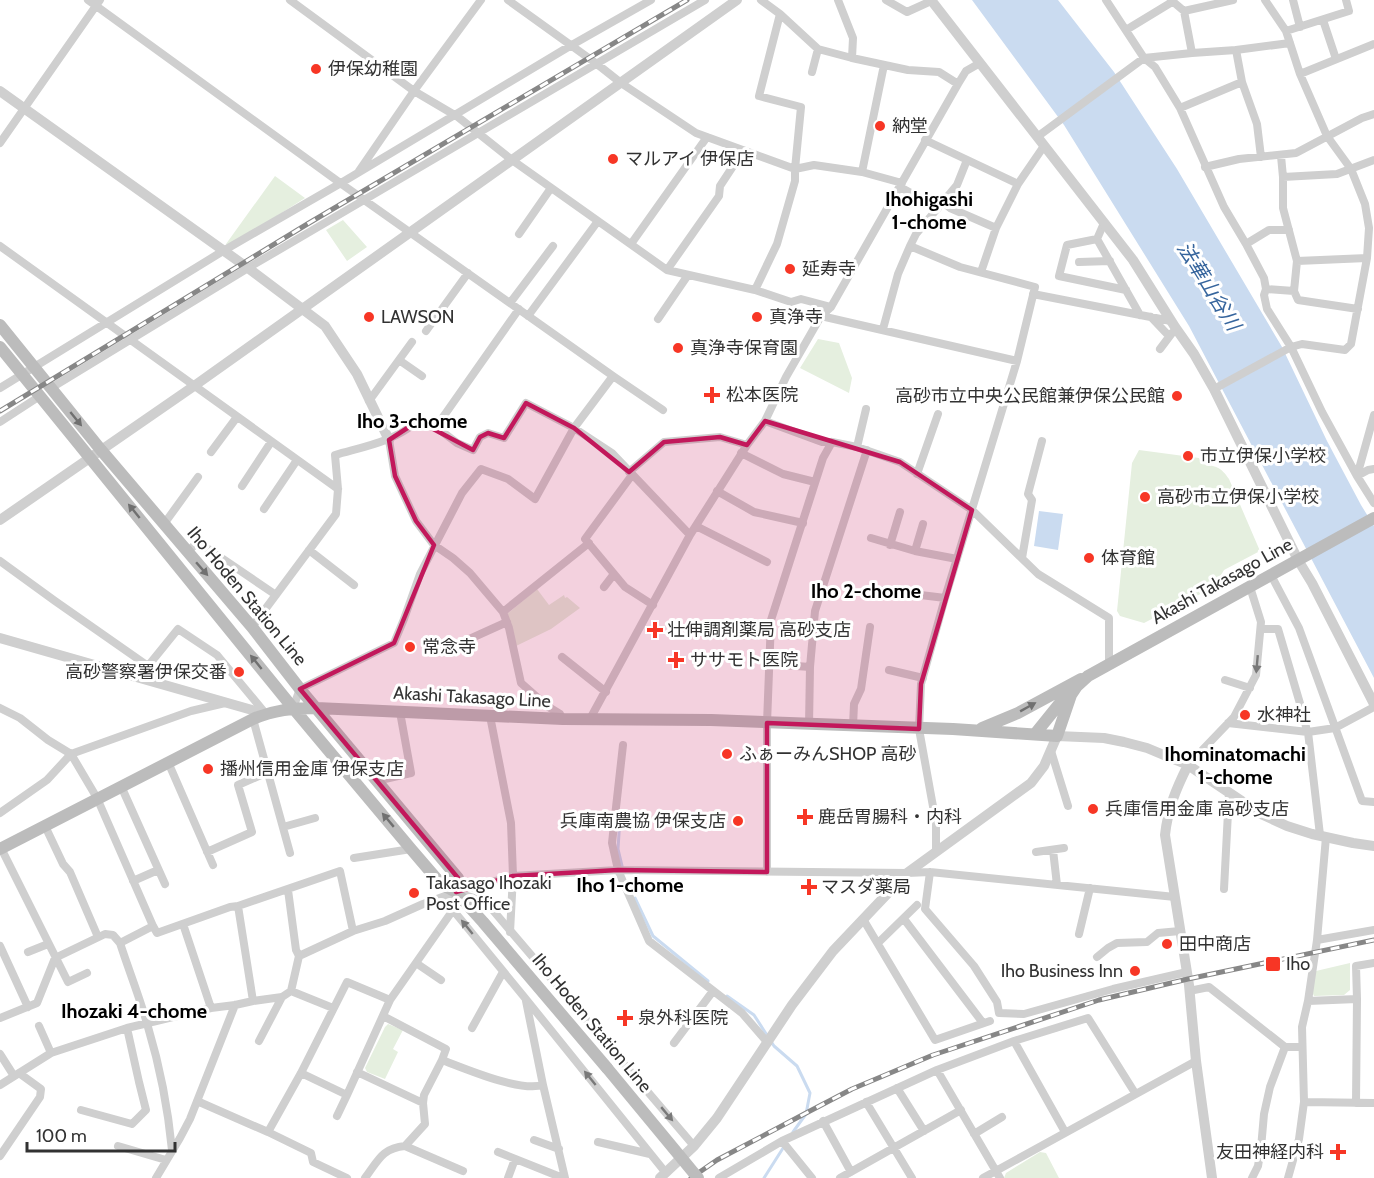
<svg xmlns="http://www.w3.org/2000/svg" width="1374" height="1178" viewBox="0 0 1374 1178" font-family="Cabin,'Noto Sans JP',sans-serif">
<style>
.green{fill:#e5efdf}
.water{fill:#cadbf0}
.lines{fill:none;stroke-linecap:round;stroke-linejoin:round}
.stream{stroke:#cadbf0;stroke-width:3}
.minor{stroke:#cfcfcf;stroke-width:8}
.tertiary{stroke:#cfcfcf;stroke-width:10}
.secondary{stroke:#bcbcbc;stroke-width:12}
.rail-casing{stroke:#878787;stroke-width:5}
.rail{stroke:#fff;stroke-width:3;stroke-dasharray:9;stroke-linecap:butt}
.secondary-bridge{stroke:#bcbcbc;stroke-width:12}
.oneway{fill:#707070}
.oneway2{fill:#797979}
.marked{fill:#c2185b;fill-opacity:0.2;stroke:#c2185b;stroke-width:4.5;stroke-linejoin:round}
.poi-dot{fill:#f73625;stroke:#fff;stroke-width:2}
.labels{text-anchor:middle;stroke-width:6;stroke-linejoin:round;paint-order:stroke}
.poi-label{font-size:18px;fill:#323232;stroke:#fff;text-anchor:start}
.street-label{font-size:18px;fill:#323232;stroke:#fff}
.neighbourhood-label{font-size:20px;font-weight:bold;fill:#000;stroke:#fff}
.water-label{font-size:20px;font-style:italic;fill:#36659d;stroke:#fff}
</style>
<rect width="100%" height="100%" fill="#fff"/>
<path class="green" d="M275,176L305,198L228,247L226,244Z
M343,220L367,247L347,261L326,230Z
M818,339L839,343L852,378L849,393L800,368Z
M1139,450L1199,458L1202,464C1216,466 1221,467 1229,479L1260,551L1224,570L1214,587L1144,623L1120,616L1117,611L1132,463Z
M537,589L549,605L564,595L565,598L567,597L580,608L551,629L516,646L507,614Z
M1350,963V990L1344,995L1314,996L1312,992L1316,971Z
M388,1024L403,1030L393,1049L398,1052L385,1079L367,1072L365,1068L385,1027Z
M1040,1152L1046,1153L1059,1178H1004L1006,1173Z"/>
<path class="water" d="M972,0H1058L1114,72L1177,169L1282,347L1327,441L1361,505L1374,526V678L1189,326L1064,125Z
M1039,511L1063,514L1058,550L1034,546Z"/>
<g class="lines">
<path class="stream" d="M620,818L618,849L623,870
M635,898L653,936L708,981
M727,996L754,1015L774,1046L797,1066L810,1093L806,1114L793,1132
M764,1178L785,1145"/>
<path class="minor" d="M88,0L343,185L613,376L574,428L535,499L508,479L481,469L462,493L420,574L404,619L394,643L300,689L293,708
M290,0L414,91L458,117L512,160L667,270L755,290L791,302L801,299L831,307
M508,0L597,64L621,83L696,133L795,169L814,165L862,172L902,183
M761,0L780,14L818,49L852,58L908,70L939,72L958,84
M838,0L853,38L852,58
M886,0L907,12L931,1
M1106,0L1144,58L1155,67L1180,108L1224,207L1246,244L1264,278L1266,289L1264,295L1267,309L1291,347L1322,412L1357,476L1368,470L1374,469
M1171,0L1184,11L1233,0
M1293,0L1300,27
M1184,11L1192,53
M1323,20L1336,59
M1126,30L1172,2
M1286,31L1349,11L1346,0
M1236,50L1242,82L1257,124L1261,157
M812,72L818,49
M1300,74L1374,44
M1180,108L1242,82
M1037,137L1144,58L1192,53L1236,50L1290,43
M925,140L1018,184
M0,143L100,0
M1281,156L1283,177V208L1297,261L1294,291L1298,300L1358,309
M1205,167L1239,159L1296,153L1362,118L1374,114
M359,171L414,91L481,0
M862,172L884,65
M1283,177L1337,174L1374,160
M900,187L938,208
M943,202L950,208L996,228
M1104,223L1097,239L1140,315
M519,234L551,188
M1097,239L1067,245L1059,276L1126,290
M631,244L707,137
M1246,244L1269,230H1289
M0,246L338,489
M910,246L960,267L1035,287L1017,361L945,598L921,684L919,729L936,823V852
M1297,261L1367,258
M1079,262L1110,261
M667,270L719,196L720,186L743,151
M981,272L996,228L1018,184L1044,146
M1266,289L1294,291
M755,290L777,244L795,181V169L801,107L759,96L780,14
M1033,294L1171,321
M510,303L553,246
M528,316L598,221
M821,316L1017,361
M1151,317L1169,336
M658,319L688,275
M883,329L898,274L910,246L916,234L957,185L967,160
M426,331L468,273
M1160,349L1172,333
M399,360L422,376
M613,376L663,410
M0,388L223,251L341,183L570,46L651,0
M51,388L248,268L705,0
M1214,389L1291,347L1302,344L1345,350L1351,344L1367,258L1369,228L1365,204L1351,169L1327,136L1300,74L1286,31L1265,0
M369,401L412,342
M1374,415L1357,476L1374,503
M765,421L822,442H832L857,447L900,462L972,510L1038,574L1109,618V664
M0,422L40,396
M436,427L519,309
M389,440L395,476L416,521L434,545L453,558L470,573L503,612L509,628L521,683L547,706L560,714L563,719
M857,447L866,409
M211,452L237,417
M741,453L783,474L815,482
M629,472L664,442L720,437L747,445
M917,474L938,414
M632,475L585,539L625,587L653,605
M242,486L271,442
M717,491L754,512L803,523
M264,509L297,460
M164,524L198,477
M696,526L767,562
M871,538L915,551L957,559
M890,545L900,512
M309,550L354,585
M915,551L923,524
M187,552L198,542L276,595
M1022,558L1032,500L1028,494L1042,441
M0,561L55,601L148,666L145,678
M1271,575L1299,628L1362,801L1374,802
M604,587L614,574
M880,590L945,598
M503,612L589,543
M252,627L336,514L338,489L335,455C366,446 393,442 418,421L436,427L457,443L473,450L480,437L488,433L504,438L526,403L574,428L612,453L690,535
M1261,629H1278L1304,717L1307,732
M454,646L507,622
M562,657L606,692
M769,664L810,667
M148,666L178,629L217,655L266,714
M889,670L923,678
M1225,680L1250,688
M0,708L20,718L48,740L71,754L97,798L153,926L157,933L230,907L238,906L340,871L353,931
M490,716L511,823L513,876L510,932
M253,719L290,853
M590,719L690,535L747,445L765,421L786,377L821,316L831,307L958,84L966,71L980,63
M1228,723L1308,732L1335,728L1374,707
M809,725L810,667L815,611L867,450
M853,726L854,704L861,689L870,627
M1308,732L1320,835
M623,745L612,843L618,870L649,941L742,1013L768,1043
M1051,751L1068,806
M168,762L213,865
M1188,765L1234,717L1256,675L1261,622L1250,587
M376,781L411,773L400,712
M121,786L165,884
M0,813L47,780L71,754L191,711L225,703
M45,826L63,864L70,872L98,937
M283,827L315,818
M1326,837L1317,940L1374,930
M1,848L68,982L87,973
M1053,850L1057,885
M207,852L252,832L238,785L268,772
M1036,852L1064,848
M354,858L411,849
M767,872V723L771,620L823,458L832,442
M930,872L925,909L974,966L997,1002L999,1013L1024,1014L1113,989L1187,972
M133,881L158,870
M1224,889L1229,793
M288,890L296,950L299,956
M457,893L485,901L694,1146
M238,906L253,1001
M453,910L525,998L666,1173
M863,919L935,1040L990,1021
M904,919L983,1023
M183,924L211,1008
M1079,934L1090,888
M120,943C129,971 140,998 148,1027C160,1067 168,1109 172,1150
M878,943L917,905
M0,946L28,1007
M28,952L48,944
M1097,957L1108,948L1117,943L1147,942L1158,933L1180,931
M416,963L441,980
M291,991L333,1008
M1189,991L1209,987L1285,1047H1302
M526,1001L543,1085L565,1178
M1308,1001L1317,940
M383,1016L446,1049L442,1060
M0,1018L37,1003L55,958L105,934L113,935L120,943L153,926
M39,1026L51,1053
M472,1028L503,972
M259,1041L282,997
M1014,1041L1065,1132
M674,1043L713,991
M0,1054L14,1076
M937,1070L1000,1178
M357,1072L423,1103
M301,1073L347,1095L390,1000L453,910L456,892
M0,1085L51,1053L127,1028L211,1008L235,1005L253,1001L282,997L291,991L299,956L353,931L385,921L423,904L456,892L513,876L618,870L907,873L930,872L1175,897
M897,1088L924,1131
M197,1101L268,1132L301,1073L347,982L390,1000
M866,1102L912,1178
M1304,1102L1374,1103
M1356,1103L1357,999
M81,1110L132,1124L146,1110L139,1082L127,1028
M337,1116L347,1095
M823,1121L851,1172
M268,1132L311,1153L313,1162L347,1178
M974,1134L1002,1117
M534,1140L559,1149
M598,1142L650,1154
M118,1146L166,1160
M405,1146L463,1171
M498,1152L563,1178
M0,1156L40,1097L41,1089L19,1073
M156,1178L180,1138L190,1119L235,1005
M365,1178C378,1161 382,1148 405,1146L425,1124L423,1103L424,1095L442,1060C466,1069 519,1092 543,1085
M508,1178L515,1159
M719,1178L782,1141
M812,1178L782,1141L937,1070L1014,1041L1088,1018L1135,1093
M840,1178L961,1110
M983,1178L1196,1061
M1252,1178L1258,1166L1261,1148L1264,1114L1270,1087L1285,1047
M1288,1178L1299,1139L1304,1102L1302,1027L1308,1001L1357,999L1356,966L1374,963"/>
<path class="tertiary" d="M931,0L1133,260L1175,327L1194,354L1214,389L1298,560L1312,583L1374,704
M0,91L248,268L325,326L357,374L389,440
M0,520L194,386L737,0
M0,638L266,714
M1188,765C1176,789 1168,808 1165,835L1189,985L1196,1061L1212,1178
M660,1178L694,1146L717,1118L792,1005L833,951L907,873L1031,783L1044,766L1057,736L1104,738L1124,742L1147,748L1188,765L1261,814L1287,826L1312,834L1353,843L1374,846"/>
<path class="secondary" d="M0,325L101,450L252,627L300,689L458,878L456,892
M0,347L293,708L411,849L441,884L456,892L483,922L607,1068
M982,728L1018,713L1081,679
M1035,734L1060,703L1071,695
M0,849L253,719C274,710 293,708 316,708L563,719L711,720L953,729L1057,736L1071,695L1077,686L1088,676L1374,518"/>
<defs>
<path id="rail" d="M0,411L309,223L687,0
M691,1178L717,1160L808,1112L852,1089L933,1055L1099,1000L1188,979L1374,940"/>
</defs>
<use href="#rail" class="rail-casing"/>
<use href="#rail" class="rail"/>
<path class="secondary-bridge" d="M607,1068L698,1178"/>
</g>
<defs><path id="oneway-solid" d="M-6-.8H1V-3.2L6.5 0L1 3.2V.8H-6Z" transform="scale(1.5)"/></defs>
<g class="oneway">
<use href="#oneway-solid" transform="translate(76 419) rotate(51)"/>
<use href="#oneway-solid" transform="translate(134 511) rotate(-129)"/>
<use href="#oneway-solid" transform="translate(202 569) rotate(49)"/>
<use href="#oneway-solid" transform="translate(256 662) rotate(-129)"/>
<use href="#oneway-solid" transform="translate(1028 707) rotate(-29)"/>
<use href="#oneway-solid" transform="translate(388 820) rotate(-130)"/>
</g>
<g class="oneway2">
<use href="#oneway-solid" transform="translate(1257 664) rotate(95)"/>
<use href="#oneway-solid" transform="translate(467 927) rotate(-129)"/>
<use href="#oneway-solid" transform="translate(590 1078) rotate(-129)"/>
<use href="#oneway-solid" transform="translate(667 1114) rotate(50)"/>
</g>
<path class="marked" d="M526,403L574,428L629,472L664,442L720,437L747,445L765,421L900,462L972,510L921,684L919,729L767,723V872L618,870L513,876L456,892L458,878L300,689L394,643L434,545L416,521L395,476L389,440L418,421L473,450L480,437L488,433L504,438Z"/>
<g class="poi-dot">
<circle cx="316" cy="69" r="6"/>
<circle cx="880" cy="126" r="6"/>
<circle cx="613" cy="159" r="6"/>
<circle cx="790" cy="269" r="6"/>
<circle cx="369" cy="317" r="6"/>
<circle cx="757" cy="317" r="6"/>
<circle cx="678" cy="348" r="6"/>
<path d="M709 386h6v6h6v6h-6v6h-6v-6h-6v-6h6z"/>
<circle cx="1177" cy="396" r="6"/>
<circle cx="1188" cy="456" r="6"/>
<circle cx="1145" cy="497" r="6"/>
<circle cx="1089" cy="558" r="6"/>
<path d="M652 621h6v6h6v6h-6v6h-6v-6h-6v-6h6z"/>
<circle cx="410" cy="647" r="6"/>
<path d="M673 651h6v6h6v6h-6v6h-6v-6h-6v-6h6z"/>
<circle cx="239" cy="672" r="6"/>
<circle cx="1245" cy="715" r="6"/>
<circle cx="727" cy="754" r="6"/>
<circle cx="208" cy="769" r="6"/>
<circle cx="1093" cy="809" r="6"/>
<path d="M802 808h6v6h6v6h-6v6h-6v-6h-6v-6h6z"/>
<circle cx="738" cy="821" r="6"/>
<path d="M806 878h6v6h6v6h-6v6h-6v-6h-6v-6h6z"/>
<circle cx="414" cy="893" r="6"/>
<circle cx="1167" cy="944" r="6"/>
<rect x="1265" y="956" width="16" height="16" rx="3"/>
<circle cx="1135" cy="971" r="6"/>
<path d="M622 1009h6v6h6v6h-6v6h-6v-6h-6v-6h6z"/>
<path d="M1335 1143h6v6h6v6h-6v6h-6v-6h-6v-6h6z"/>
</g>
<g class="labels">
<g class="poi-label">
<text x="328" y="75">伊保幼稚園</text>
<text x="892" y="132">納堂</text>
<text x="625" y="165">マルアイ 伊保店</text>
<text x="802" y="275">延寿寺</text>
<text x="381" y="323">LAWSON</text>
<text x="769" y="323">真浄寺</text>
<text x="690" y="354">真浄寺保育園</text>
<text x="726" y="401">松本医院</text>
<text x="1165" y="402" text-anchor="end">高砂市立中央公民館兼伊保公民館</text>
<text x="1200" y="462">市立伊保小学校</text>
<text x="1157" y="503">高砂市立伊保小学校</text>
<text x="1101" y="564">体育館</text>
<text x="667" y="636">壮伸調剤薬局 高砂支店</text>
<text x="422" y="653">常念寺</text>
<text x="690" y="666">ササモト医院</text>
<text x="227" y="678" text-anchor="end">高砂警察署伊保交番</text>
<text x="1257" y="721">水神社</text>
<text x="739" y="760">ふぁーみんSHOP 高砂</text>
<text x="220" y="775">播州信用金庫 伊保支店</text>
<text x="1105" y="815">兵庫信用金庫 高砂支店</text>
<text x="818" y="823">鹿岳胃腸科・内科</text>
<text x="726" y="827" text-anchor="end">兵庫南農協 伊保支店</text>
<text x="426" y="889">Takasago Ihozaki<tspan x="426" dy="21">Post Office</tspan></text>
<text x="821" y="893">マスダ薬局</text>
<text x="1179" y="950">田中商店</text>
<text x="1286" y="970">Iho</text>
<text x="1123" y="977" text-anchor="end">Iho Business Inn</text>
<text x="638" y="1024">泉外科医院</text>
<text x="1324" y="1158" text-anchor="end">友田神経内科</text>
</g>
<g class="street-label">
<text transform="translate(1222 581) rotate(-29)" y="6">Akashi Takasago Line</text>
<text transform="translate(247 596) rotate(50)" y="6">Iho Hoden Station Line</text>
<text transform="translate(472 697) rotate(3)" y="6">Akashi Takasago Line</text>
<text transform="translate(592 1023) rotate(50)" y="6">Iho Hoden Station Line</text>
</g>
<g class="neighbourhood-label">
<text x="929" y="206">Ihohigashi<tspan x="929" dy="23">1-chome</tspan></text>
<text x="412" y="428">Iho 3-chome</text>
<text x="866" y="598">Iho 2-chome</text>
<text x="1235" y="761">Ihominatomachi<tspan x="1235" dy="23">1-chome</tspan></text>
<text x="630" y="892">Iho 1-chome</text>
<text x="134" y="1018">Ihozaki 4-chome</text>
</g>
<g class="water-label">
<text transform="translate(1209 286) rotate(58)" y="7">法華山谷川</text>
</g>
</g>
<path d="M27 1142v9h148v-9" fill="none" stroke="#323232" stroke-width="3"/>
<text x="36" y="1142" font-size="18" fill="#323232" stroke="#ffffff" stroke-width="4.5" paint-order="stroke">100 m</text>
</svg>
